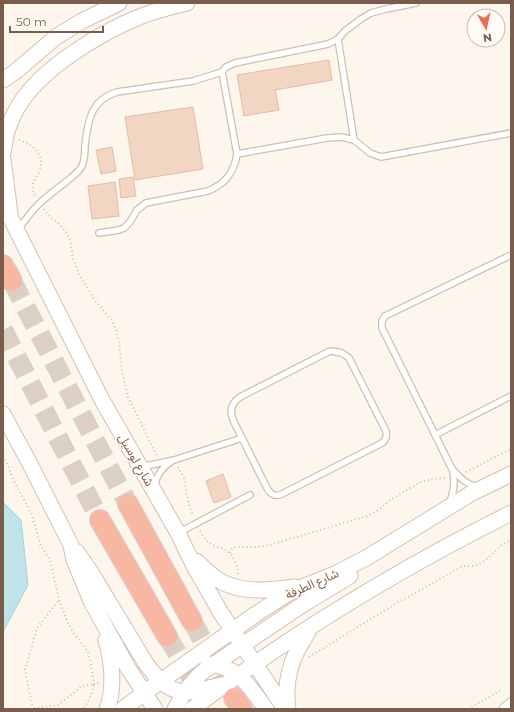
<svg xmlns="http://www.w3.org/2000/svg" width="514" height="712" viewBox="0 0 514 712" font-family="Montserrat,'Noto Sans Arabic',sans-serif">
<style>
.water{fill:#bfe3e8;stroke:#a5d3da}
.building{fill:#f3d5c3;stroke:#e6bba3}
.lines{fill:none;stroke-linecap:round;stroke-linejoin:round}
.highway-tunnel{stroke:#dcd0c4;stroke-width:20;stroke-dasharray:20 10;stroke-linecap:butt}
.lane-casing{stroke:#d1beb0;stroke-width:8}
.street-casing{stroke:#d1beb0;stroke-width:13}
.secondary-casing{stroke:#d6c0b0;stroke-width:17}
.highway-casing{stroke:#dad1cd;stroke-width:22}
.path{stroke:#d9b8a5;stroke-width:2;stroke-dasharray:1 3;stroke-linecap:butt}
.lane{stroke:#fff;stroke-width:5.5}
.street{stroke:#fff;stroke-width:11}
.secondary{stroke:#fff;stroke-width:15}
.highway{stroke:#f7b7a3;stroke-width:20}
.labels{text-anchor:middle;stroke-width:3.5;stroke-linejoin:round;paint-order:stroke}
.street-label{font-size:12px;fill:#7a5c4d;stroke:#fffaf3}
</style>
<rect width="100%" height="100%" fill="#fdf6ec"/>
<path class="water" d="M3,502L21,520L28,585L3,632Z"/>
<path class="building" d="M329,60L332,80L275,90L279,110L244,116L237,75Z
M193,107L203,169L135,180L125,117Z
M112,147L116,171L101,174L96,150Z
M133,177L136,196L121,198L119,179Z
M115,182L119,216L92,219L88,186Z
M223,474L231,497L214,503L206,481Z"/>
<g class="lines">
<path class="highway-tunnel" d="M12,281L128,504
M3,330L100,520
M192,621L234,698
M167,636L210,709"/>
<defs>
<path id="lane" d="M338,39L354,140
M237,154L327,138L341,137L354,140L370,153L381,157L511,133
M17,230C25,221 32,210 41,202C49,195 58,188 67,181C73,176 78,173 82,166C85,159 85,152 85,145C88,120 91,100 117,92L193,81L222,72L226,67L235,63L328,44L338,39L345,31L361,19L371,13L386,9L416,3
M99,233L119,230L124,228L130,222L137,210L146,203L208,191C225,184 234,173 237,154L222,72
M332,351L342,353L349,358L386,431C387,436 386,440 382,443L282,494C276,497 272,495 268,490L234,422C229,412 231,403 240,397L328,352Z
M435,435L511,396
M141,467L174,460L242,438
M154,486C157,475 162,467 172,461
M479,487C467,485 460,478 452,469L382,328V321L385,316L511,255
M449,503C454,493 455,483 453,471
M178,533L250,495"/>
<path id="street" d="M505,709L511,704"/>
<path id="secondary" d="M3,80L15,72L56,37L82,21L119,3
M3,152C5,144 5,134 9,126C13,115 20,102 27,94C50,64 102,32 137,18C153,11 170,7 187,3
M3,159L10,214
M3,203L102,400L178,533L194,566L221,613L285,709
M3,414L30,464L71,545L74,560L91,601L128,668L155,709
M77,552L90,571L145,662C155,676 165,690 184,692C193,693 211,687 221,685
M196,561C204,568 213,578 222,582C245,594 272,590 295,587
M106,640C112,661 115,688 107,709
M208,664C238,666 250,687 266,709
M123,709L144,693L256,614L287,594L295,590L335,574L366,558L472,493L511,474
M175,709L184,692L201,673L256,636L302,605L350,576
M192,709C292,634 399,569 511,513
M288,709C285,689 288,669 297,651C301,643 306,637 309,629"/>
<path id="highway" d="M3,265L12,281
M128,504L192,621
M100,520L167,636
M234,698L242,709"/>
</defs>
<use href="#lane" class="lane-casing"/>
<use href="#street" class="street-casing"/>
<use href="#secondary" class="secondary-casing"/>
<use href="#highway" class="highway-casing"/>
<path class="path" d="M19,140C33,145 45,153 40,170C36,180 29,183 35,196
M44,209L50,217L58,223L67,233L70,240L73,259L79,274L96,302L104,311L112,321L116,329L119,342L122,371L128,397L157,456
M3,456L8,466L14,481L32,515L40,544L50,560L59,600L68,623L73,632L88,652L91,664L94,684L99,683
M178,467L184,478L188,501L193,516
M466,472L511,449
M200,531C203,536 205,540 210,543C213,546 218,547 222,548C233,553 237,563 238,574
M230,553L232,548L236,547H258L270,545L367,516L380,509L390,500L419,483L431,479L445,478
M309,657L397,603L463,566H474L481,563L488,558L502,545L511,540
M34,708L58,705L82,686L94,684C92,694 89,701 83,709
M33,709L25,670L37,628L59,600
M468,709L501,690"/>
<use href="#lane" class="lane"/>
<use href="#street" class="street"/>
<use href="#secondary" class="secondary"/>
<use href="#highway" class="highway"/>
</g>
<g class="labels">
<g class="street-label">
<text transform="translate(136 460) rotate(60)" y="4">شارع لوسيل</text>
<text transform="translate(312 584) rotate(-24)" y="4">شارع الطرفة</text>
</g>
</g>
<rect width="514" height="712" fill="none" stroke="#7a5c4d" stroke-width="8"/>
<g transform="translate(486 28) rotate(171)"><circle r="19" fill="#fffaf3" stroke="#cabbb1"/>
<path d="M0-3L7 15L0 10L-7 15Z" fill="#e76f51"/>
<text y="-6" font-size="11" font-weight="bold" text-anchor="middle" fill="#7a5c4d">N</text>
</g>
<path d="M10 26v6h93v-6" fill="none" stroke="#7a5c4d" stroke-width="2"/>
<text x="16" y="26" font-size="12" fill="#7a5c4d" stroke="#fffaf3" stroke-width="3" paint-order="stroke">50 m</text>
</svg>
